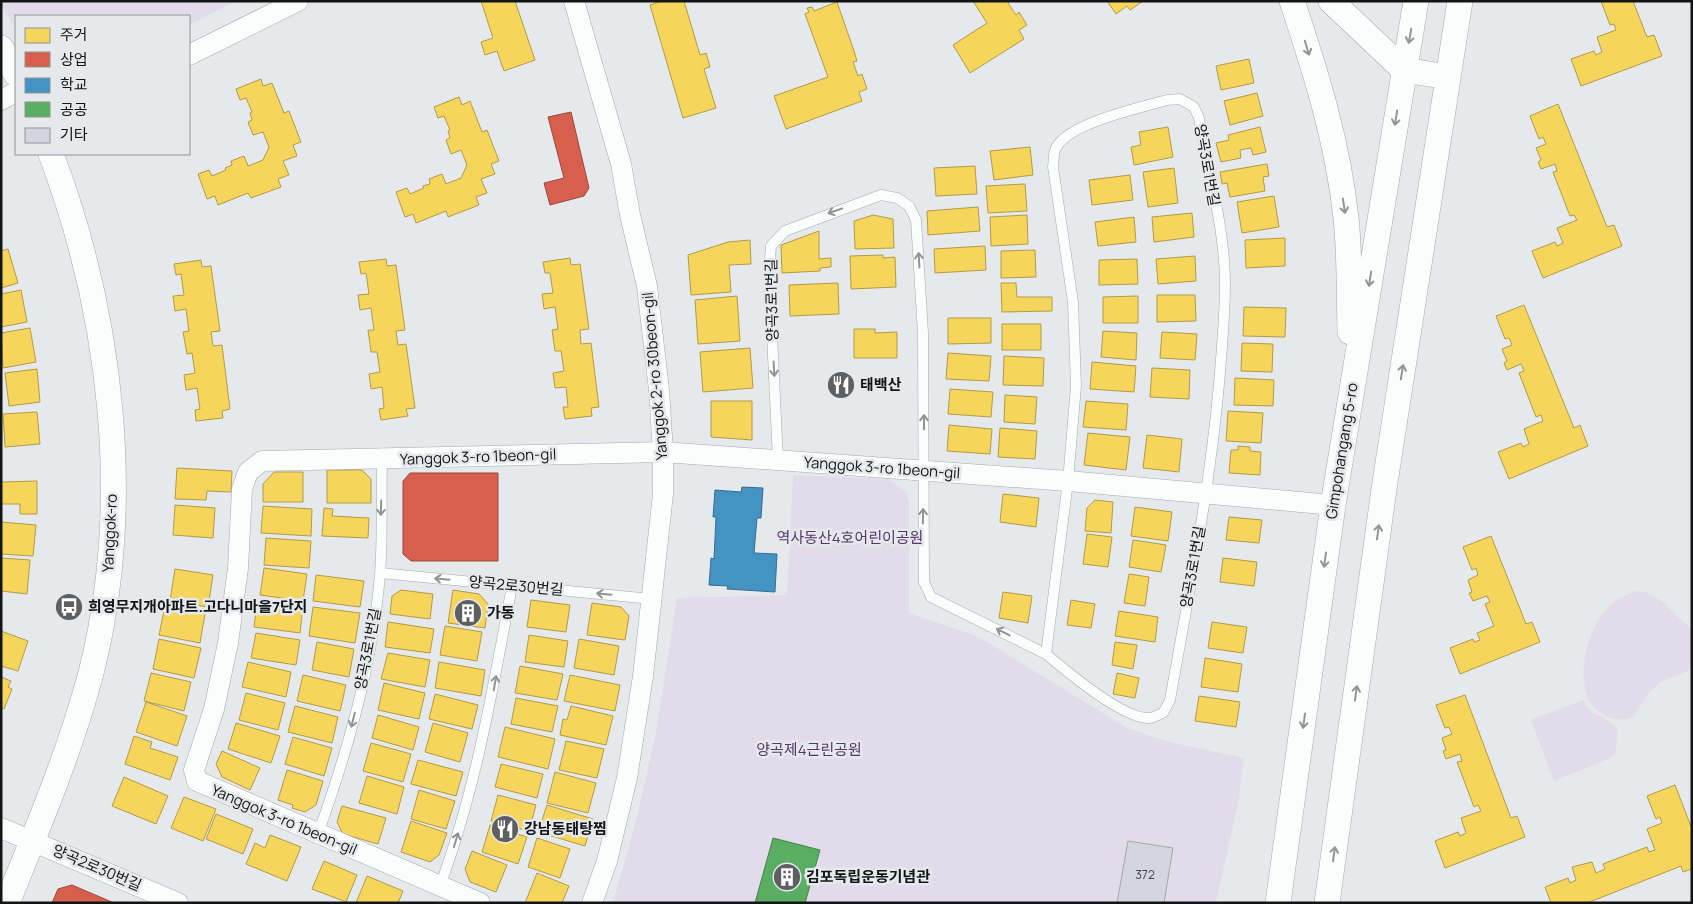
<svg xmlns="http://www.w3.org/2000/svg" width="1693" height="904" viewBox="0 0 1693 904" font-family="Manrope,'Noto Sans KR',sans-serif">
<style>
.green{fill:#e2dbea}
.homes{fill:#f6d55c;stroke:#b29b47}
.shops{fill:#d6604d;stroke:#9c493c}
.schools{fill:#4393c3;stroke:#356d8f}
.public{fill:#5aae61;stroke:#45804a}
.building{fill:#d3d5df;stroke:#a6a7a8}
.lines{fill:none;stroke-linecap:round;stroke-linejoin:round}
.service-casing{stroke:#a6a8aa;stroke-width:11}
.minor-casing{stroke:#a6a8aa;stroke-width:21}
.tertiary-casing{stroke:#a6a8aa;stroke-width:26}
.service{stroke:#fbfcfc;stroke-width:10}
.minor{stroke:#fbfcfc;stroke-width:20}
.tertiary{stroke:#fbfcfc;stroke-width:25}
.oneway{stroke:#939494}
.labels{text-anchor:middle;stroke-width:5;stroke-linejoin:round;paint-order:stroke}
.number-label{font-size:12px;fill:#434448}
.street-label{font-size:15px;fill:#131415;stroke:#e5e9ec}
.poi-label{font-size:15px;font-weight:bold;fill:#131415;stroke:#e5e9ec;text-anchor:start}
.park-label{font-size:15px;fill:#58356b;stroke:#e5e9ec}
</style>
<rect width="100%" height="100%" fill="#e6e9eb"/>
<path class="green" d="M1,1H236L189,25V16H16V29L1,6Z
M793,475L889,479L906,492L909,501V613L979,637L1127,728L1169,742L1244,758L1238,804L1216,903H613L637,817L656,733L677,598L787,595Z
M1635,591C1659,590 1672,616 1692,628V669L1660,682L1647,695L1633,717C1624,721 1614,720 1606,716C1569,699 1584,634 1606,610C1614,600 1624,596 1635,591Z
M1583,700L1590,711L1613,724L1618,731L1615,754L1606,760L1554,781L1531,720Z"/>
<path class="homes" d="M481,1H515L535,60L504,71L497,51L485,55L481,42L493,38Z
M662,1H684L700,55L706,53L710,67L704,69L716,108L683,118L650,5Z
M973,1H1011L1008,3L1016,15L1019,12L1027,25L1019,30L1024,39L970,73L953,45L987,23Z
M1107,1H1143L1130,10L1127,6L1116,14Z
M1601,1H1633L1647,37L1654,35L1662,56L1581,86L1571,59L1594,51L1596,55L1602,52L1597,37L1616,30L1614,24L1610,25Z
M837,2L854,51L857,61L853,62L858,76L862,74L867,89L859,92L862,101L786,129L774,96L828,77L805,14L809,12L807,8L812,7L814,11Z
M1249,59L1254,83L1221,90L1216,66Z
M261,79L263,86L272,83L284,113L289,111L301,142L293,145L297,156L283,161L289,175L278,179L281,187L251,198L248,193L218,205L215,196L207,199L198,174L209,170L212,176L226,170L225,168L232,165L231,161L244,156L248,166L263,160L269,147L263,132L253,135L248,122L252,120L250,113L252,112L246,98L240,100L236,89Z
M1257,93L1263,116L1230,125L1224,101Z
M459,97L462,105L470,101L482,132L487,130L499,161L491,164L495,174L481,179L487,193L476,197L479,205L448,217L446,211L416,223L413,214L405,217L396,192L407,188L410,194L424,188L423,186L430,184L429,179L442,174L446,184L461,178L467,165L461,150L451,154L446,140L450,138L448,131L450,130L444,116L438,118L434,107Z
M1558,104L1607,227L1614,225L1622,246L1543,278L1532,251L1555,242L1557,246L1563,243L1557,228L1577,220L1574,215L1570,216L1553,172L1557,171L1555,164L1541,169L1538,162L1541,160L1536,148L1546,144L1543,137L1539,139L1530,116Z
M1168,127L1173,157L1134,165L1131,147L1141,145L1139,132Z
M1260,127L1266,152L1253,155L1251,148L1240,150L1241,158L1221,162L1216,143L1229,140L1228,135Z
M1030,147L1033,175L994,180L990,151Z
M1267,164L1269,176L1263,177L1265,191L1230,197L1227,183L1222,184L1220,172Z
M975,166L977,194L936,196L934,168Z
M1174,168L1178,203L1148,207L1143,172Z
M1130,175L1133,200L1092,205L1089,180Z
M1025,184L1027,211L988,213L986,186Z
M1274,196L1279,227L1242,233L1237,202Z
M978,207L980,231L928,235L927,211Z
M1192,213L1194,237L1154,242L1152,217Z
M873,215L893,219L894,248L855,249L854,221Z
M1027,215L1028,244L991,246L990,217Z
M1134,217L1136,242L1098,246L1095,222Z
M819,231V259L831,258V267L820,268V271L782,273L781,245Z
M1285,238V266L1246,268L1245,240Z
M750,240L751,264L729,265L731,292L691,295L688,255L728,242Z
M985,246L986,270L935,273L934,249Z
M8,249L18,283L1,288V251Z
M1035,250L1036,277L1001,278V251Z
M883,255V258L895,257L896,287L851,289L850,256Z
M1195,256L1196,281L1158,284L1156,259Z
M570,258L571,265L580,264L589,329L580,330L581,344L591,343L599,407L591,408L592,416L565,419L563,407H568L566,387L555,388L553,373L564,371L561,351H555L552,330L558,329L555,307L544,309L542,294L553,293L550,273H545L543,262Z
M386,259L387,266L396,265L405,330L396,331L398,345L406,344L415,408L406,409L408,416L381,420L379,409L384,408L382,387L371,389L369,374L380,372L377,352H371L368,330H374L371,308L360,310L358,295L369,294L366,273L361,274L359,262Z
M1137,259L1138,284L1099,285V260Z
M201,260L202,267L211,266L220,331L211,332L213,346L222,345L230,409L222,411L223,418L196,421L195,410L200,409L197,388L186,390L184,375L195,373L192,353L187,354L183,332L189,331L186,309L175,311L173,296L184,295L181,274L176,275L174,264Z
M838,283L839,314L790,316L789,285Z
M1001,283H1016L1017,297H1052V311L1002,312Z
M21,290L27,322L1,327V294Z
M1157,295H1195L1196,321L1157,322Z
M737,296L740,341L698,344L695,300Z
M1138,296V323H1103V297Z
M1524,305L1574,428L1580,425L1588,446L1509,479L1498,452L1521,443L1523,447L1529,444L1524,429L1543,421L1541,415L1536,417L1519,373L1524,371L1521,364L1507,370L1504,363L1507,361L1502,349L1512,345L1509,338L1505,339L1496,316Z
M1244,307L1286,308L1285,337L1243,336Z
M948,318H991V343L948,344Z
M1002,324H1041V350H1002Z
M30,328L36,362L3,368L1,333Z
M854,329H875V333L897,332V358H854Z
M1103,331L1137,333L1136,360L1101,357Z
M1162,332L1197,334L1195,360L1160,358Z
M1242,343L1273,344L1272,372L1241,371Z
M750,348L753,388L703,392L700,352Z
M948,353L991,356L989,381L946,379Z
M1004,356L1044,358L1043,386L1003,385Z
M1092,362L1136,366L1134,392L1090,389Z
M1152,368L1190,370L1189,399L1150,397Z
M37,369L40,402L9,406L5,373Z
M1235,378L1274,380L1273,406L1234,405Z
M950,389L993,392L991,417L948,414Z
M1005,395L1037,397L1035,424L1004,422Z
M711,401H752V440L711,437Z
M1086,401L1128,404L1126,430L1083,427Z
M1228,411L1263,413L1261,443L1226,441Z
M37,412L40,444L5,447L3,414Z
M949,425L992,429L990,454L947,451Z
M1000,428L1037,431L1035,459L998,457Z
M1088,433L1130,437L1126,470L1084,465Z
M1147,435L1182,439L1179,472L1143,468Z
M1238,446L1250,447V451L1261,452L1260,475L1229,473L1231,450H1238Z
M177,468L232,471L231,492L207,491L206,500L175,499Z
M327,470H362L371,479V503H327Z
M274,472H303V502H263V484Z
M37,481V514H20V504H1V482Z
M1003,494L1039,498L1036,527L1000,522Z
M1095,500L1113,502L1111,533L1085,531L1087,508Z
M175,505L215,508L213,538L173,535Z
M263,506L312,509L311,536L261,533Z
M1135,507L1172,512L1168,541L1131,536Z
M324,508L333,509L332,516L369,518L368,538L322,536Z
M1229,517L1262,520L1259,543L1226,540Z
M1,522L36,525L33,556L1,554Z
M1087,534L1112,537L1108,567L1083,564Z
M1491,536L1526,624L1532,622L1540,642L1460,674L1450,648L1473,639L1474,642L1480,640L1477,633L1494,626L1485,604L1490,602L1487,596L1473,601L1469,593L1472,592L1468,580L1478,575L1476,568L1472,570L1463,547Z
M266,538L311,541L309,568L264,565Z
M1133,540L1166,545L1161,572L1129,567Z
M1,558L30,560L27,594L1,591Z
M1223,558L1257,562L1254,586L1220,582Z
M264,568L307,574L303,601L260,595Z
M175,569L213,575L208,607L170,601Z
M1129,574L1149,577L1145,606L1124,603Z
M316,575L364,581L360,607L313,601Z
M401,590L433,594L430,619L390,614L392,596Z
M453,590L479,594L488,604L485,628L448,623Z
M1003,592L1032,596L1028,623L999,618Z
M531,600L570,605L566,632L527,627Z
M1071,600L1095,604L1091,628L1067,625Z
M257,601L303,607L300,633L254,627Z
M592,603L621,607L629,616L625,640L587,635Z
M165,606L205,614L200,643L159,635Z
M313,607L360,613L355,643L309,636Z
M1119,611L1158,617L1155,642L1115,636Z
M388,622L434,629L430,653L385,647Z
M1212,622L1247,627L1243,653L1208,648Z
M445,626L482,632L477,661L440,655Z
M1,631L28,641L18,671L1,666Z
M256,633L300,640L296,665L251,658Z
M529,635L568,641L564,667L525,662Z
M159,639L201,648L194,678L153,669Z
M579,639L619,646L614,675L574,668Z
M317,642L354,649L349,677L312,670Z
M1115,642L1137,645L1133,669L1112,665Z
M388,653L430,660L425,687L381,679Z
M1205,658L1242,664L1238,692L1201,687Z
M248,662L291,672L286,697L242,687Z
M439,662L485,670L481,696L435,688Z
M520,666L563,674L557,700L515,693Z
M151,673L191,682L184,711L144,701Z
M1117,673L1139,678L1135,698L1113,694Z
M303,675L346,685L340,711L297,701Z
M570,675L620,685L615,711L564,701Z
M1,677L11,681L8,687L12,689L4,709L1,708Z
M384,683L425,693L419,719L378,710Z
M246,693L285,703L278,730L239,720Z
M435,694L478,705L472,729L429,719Z
M1465,695L1511,818L1517,816L1525,837L1445,868L1435,841L1458,832L1460,836L1466,833L1461,818L1481,811L1478,805L1474,807L1457,762L1462,761L1460,754L1446,759L1443,751L1446,750L1442,738L1452,734L1449,727L1445,728L1436,705Z
M1199,696L1240,702L1236,727L1195,721Z
M516,698L558,706L552,732L511,724Z
M146,702L187,716L177,746L136,732Z
M295,706L338,717L332,743L288,732Z
M571,706L613,716L606,745L560,735L563,719L567,720Z
M378,715L419,727L413,750L372,738Z
M236,723L280,736L271,763L228,749Z
M433,723L468,733L460,762L425,752Z
M505,727L555,739L548,769L498,757Z
M134,736L152,742L150,748L178,757L170,780L125,764Z
M293,737L332,748L324,776L285,764Z
M566,741L604,749L597,778L559,770Z
M371,743L411,754L403,782L363,771Z
M222,751L260,768L250,790L222,777L216,764Z
M418,760L463,772L456,796L411,784Z
M501,764L543,774L537,798L495,787Z
M287,770L323,781L316,805L305,812L292,808L293,805L278,800Z
M555,772L596,783L588,813L547,803Z
M367,776L404,787L397,814L359,803Z
M124,777L168,796L156,824L112,806Z
M1675,785L1692,829V869L1683,872L1681,866L1587,903H1551L1545,887L1568,878L1570,883L1576,880L1572,867L1592,862L1596,873L1605,869L1603,864L1647,847L1649,852L1655,850L1647,829L1662,823L1660,817L1656,819L1647,796Z
M419,790L455,801L446,829L411,819Z
M498,795L536,805L529,831L491,821Z
M184,797L216,809L203,841L171,828Z
M547,805L593,819L585,846L538,832Z
M342,806L386,818L378,844L343,834L337,822Z
M216,814L253,829L243,854L206,839Z
M411,821L447,833L439,855L430,862L401,852Z
M490,825L527,837L518,864L482,852Z
M270,835L301,847L287,881L246,864L255,843L265,848Z
M537,838L570,849L560,878L528,867Z
M472,851L507,865L496,892L470,882L465,869Z
M324,861L357,875L346,902L312,889Z
M537,873L569,886L562,903H525Z
M367,876L403,891L398,903H356Z"/>
<path class="shops" d="M571,112L589,188L584,196L550,205L544,183L564,178L548,117Z
M410,473H498V561H411L403,554V481Z
M72,885L114,903H52L58,889Z"/>
<path class="schools" d="M742,487L763,488L761,518H757L754,553L777,554L775,592L727,589L728,586L709,585L711,558L714,559L716,517H713L715,490L741,492Z"/>
<path class="public" d="M773,838L820,850L805,903H755Z"/>
<path class="building" d="M1128,841L1173,848L1164,903H1117Z"/>
<g class="lines">
<defs>
<path id="service" d="M1180,99L1194,107L1199,118C1208,171 1225,229 1225,283C1225,308 1223,334 1221,359C1213,473 1190,587 1170,700L1163,713C1159,714 1153,718 1149,718C1123,719 1066,671 1046,654L1068,481L1076,386L1073,302L1053,167C1054,161 1053,153 1056,148C1068,123 1140,108 1167,100Z
M778,461L769,271L771,246L785,231L881,195L897,198L909,206L916,220L923,333L924,582L931,597L1046,654
M380,573L652,599
M318,834C348,750 373,663 380,574C383,536 381,497 382,459
M440,886C476,789 493,688 512,586"/>
<path id="minor" d="M574,1L621,164L630,215L647,286L659,390L663,452V494L643,676L627,778L607,861L592,903
M189,55L298,1
M1,100L16,92
M1,828L178,903
M480,903L197,781L194,770L214,709L228,643L238,568L242,489L248,472L262,461L663,452L1068,481L1333,505"/>
<path id="tertiary" d="M1292,1C1316,73 1338,143 1346,218C1350,255 1349,294 1350,332
M1331,1L1404,70L1448,77
M1,48L16,74
M7,903C38,827 70,752 91,673C134,504 112,316 51,154
M1278,903L1333,505L1416,1
M1327,903L1384,489L1460,1"/>
</defs>
<use href="#service" class="service-casing"/>
<use href="#minor" class="minor-casing"/>
<use href="#tertiary" class="tertiary-casing"/>
<use href="#service" class="service"/>
<use href="#minor" class="minor"/>
<use href="#tertiary" class="tertiary"/>
</g>
<defs><path id="oneway-shaft" d="M-6 0H5M1.5-3L5.5 0L1.5 3" fill="none" stroke-width="1.6" stroke-linecap="round" stroke-linejoin="round" transform="scale(1.25)"/></defs>
<g class="oneway">
<use href="#oneway-shaft" transform="translate(1410 36) rotate(100)"/>
<use href="#oneway-shaft" transform="translate(1307 48) rotate(73)"/>
<use href="#oneway-shaft" transform="translate(1396 118) rotate(99)"/>
<use href="#oneway-shaft" transform="translate(1344 206) rotate(81)"/>
<use href="#oneway-shaft" transform="translate(835 211) rotate(161)"/>
<use href="#oneway-shaft" transform="translate(919 260) rotate(-93)"/>
<use href="#oneway-shaft" transform="translate(1370 279) rotate(99)"/>
<use href="#oneway-shaft" transform="translate(774 369) rotate(87)"/>
<use href="#oneway-shaft" transform="translate(1402 372) rotate(-81)"/>
<use href="#oneway-shaft" transform="translate(924 422) rotate(-90)"/>
<use href="#oneway-shaft" transform="translate(381 508) rotate(91)"/>
<use href="#oneway-shaft" transform="translate(923 516) rotate(-89)"/>
<use href="#oneway-shaft" transform="translate(1378 532) rotate(-82)"/>
<use href="#oneway-shaft" transform="translate(1325 560) rotate(98)"/>
<use href="#oneway-shaft" transform="translate(442 579) rotate(-175)"/>
<use href="#oneway-shaft" transform="translate(604 594) rotate(-175)"/>
<use href="#oneway-shaft" transform="translate(1003 632) rotate(-153)"/>
<use href="#oneway-shaft" transform="translate(495 683) rotate(-80)"/>
<use href="#oneway-shaft" transform="translate(1356 693) rotate(-82)"/>
<use href="#oneway-shaft" transform="translate(353 720) rotate(104)"/>
<use href="#oneway-shaft" transform="translate(1304 721) rotate(98)"/>
<use href="#oneway-shaft" transform="translate(456 840) rotate(-73)"/>
<use href="#oneway-shaft" transform="translate(1334 854) rotate(-82)"/>
</g>
<defs>
<symbol id="restaurant-disc" viewBox="-11 -11 22 22"><circle r="9.5" fill="#5d5f60" stroke="#e5e9ec"/><path d="M-5-6h1v4h1v-4h1v4h1v-4h1v5L-1.5 .5V6h-2V.5L-5-1ZM5-6V6H3V1.5H1.5Q1.5-4 5-6Z" fill="#fff"/></symbol>
<symbol id="bus-disc" viewBox="-11 -11 22 22"><circle r="9.5" fill="#5d5f60" stroke="#e5e9ec"/><path d="M-5-6H5V4H4V6H2V4H-2V6H-4V4H-5ZM-3.5-4V0h7V-4ZM-3.5 1.2v1.5H-2V1.2ZM2 1.2v1.5H3.5V1.2Z" fill="#fff"/></symbol>
<symbol id="building-disc" viewBox="-11 -11 22 22"><circle r="9.5" fill="#5d5f60" stroke="#e5e9ec"/><path d="M-4-6H4V6H1V3H-1V6H-4ZM-2.5-4.3h1.7v1.8h-1.7ZM.8-4.3h1.7v1.8H.8ZM-2.5-1h1.7V.8h-1.7ZM.8-1h1.7V.8H.8Z" fill="#fff"/></symbol>
</defs>
<g fill-rule="evenodd">
<use href="#restaurant-disc" x="825" y="369" width="32" height="32"/>
<use href="#bus-disc" x="53" y="591" width="32" height="32"/>
<use href="#building-disc" x="452" y="597" width="32" height="32"/>
<use href="#restaurant-disc" x="489" y="813" width="32" height="32"/>
<use href="#building-disc" x="771" y="861" width="32" height="32"/>
</g>
<g class="labels">
<g class="number-label">
<text x="1145" y="879">372</text>
</g>
<g class="street-label">
<text transform="translate(1207 165) rotate(80)" y="5">양곡3로1번길</text>
<text transform="translate(772 300) rotate(-91)" y="5">양곡3로1번길</text>
<text transform="translate(655 376) rotate(-95)" y="5">Yanggok 2-ro 30beon-gil</text>
<text transform="translate(1342 451) rotate(-81)" y="5">Gimpohangang 5-ro</text>
<text transform="translate(478 457) rotate(-2)" y="5">Yanggok 3-ro 1beon-gil</text>
<text transform="translate(882 468) rotate(4)" y="5">Yanggok 3-ro 1beon-gil</text>
<text transform="translate(110 533) rotate(-87)" y="5">Yanggok-ro</text>
<text transform="translate(1193 567) rotate(-80)" y="5">양곡3로1번길</text>
<text transform="translate(516 586) rotate(5)" y="5">양곡2로30번길</text>
<text transform="translate(368 649) rotate(-79)" y="5">양곡3로1번길</text>
<text transform="translate(284 820) rotate(23)" y="5">Yanggok 3-ro 1beon-gil</text>
<text transform="translate(97 868) rotate(23)" y="5">양곡2로30번길</text>
</g>
<g class="poi-label">
<text x="860" y="390">태백산</text>
<text x="88" y="612">희영무지개아파트.고다니마을7단지</text>
<text x="487" y="618">가동</text>
<text x="524" y="834">강남동태탕찜</text>
<text x="806" y="882">김포독립운동기념관</text>
</g>
<g class="park-label">
<text x="850" y="543">역사동산4호어린이공원</text>
<text x="809" y="755">양곡제4근린공원</text>
</g>
</g>
<rect width="1693" height="904" fill="none" stroke="#131415" stroke-width="5"/>
<rect x="15" y="15" width="175" height="140" fill="#e5e9ec" stroke="#919496"/>
<rect x="25" y="28" width="25" height="15" fill="#f6d55c" stroke="#919496"/>
<text x="60" y="40" font-size="15" fill="#131415">주거</text>
<rect x="25" y="52" width="25" height="15" fill="#d6604d" stroke="#919496"/>
<text x="60" y="65" font-size="15" fill="#131415">상업</text>
<rect x="25" y="78" width="25" height="15" fill="#4393c3" stroke="#919496"/>
<text x="60" y="90" font-size="15" fill="#131415">학교</text>
<rect x="25" y="102" width="25" height="15" fill="#5aae61" stroke="#919496"/>
<text x="60" y="115" font-size="15" fill="#131415">공공</text>
<rect x="25" y="128" width="25" height="15" fill="#d3d5df" stroke="#919496"/>
<text x="60" y="140" font-size="15" fill="#131415">기타</text>
</svg>
